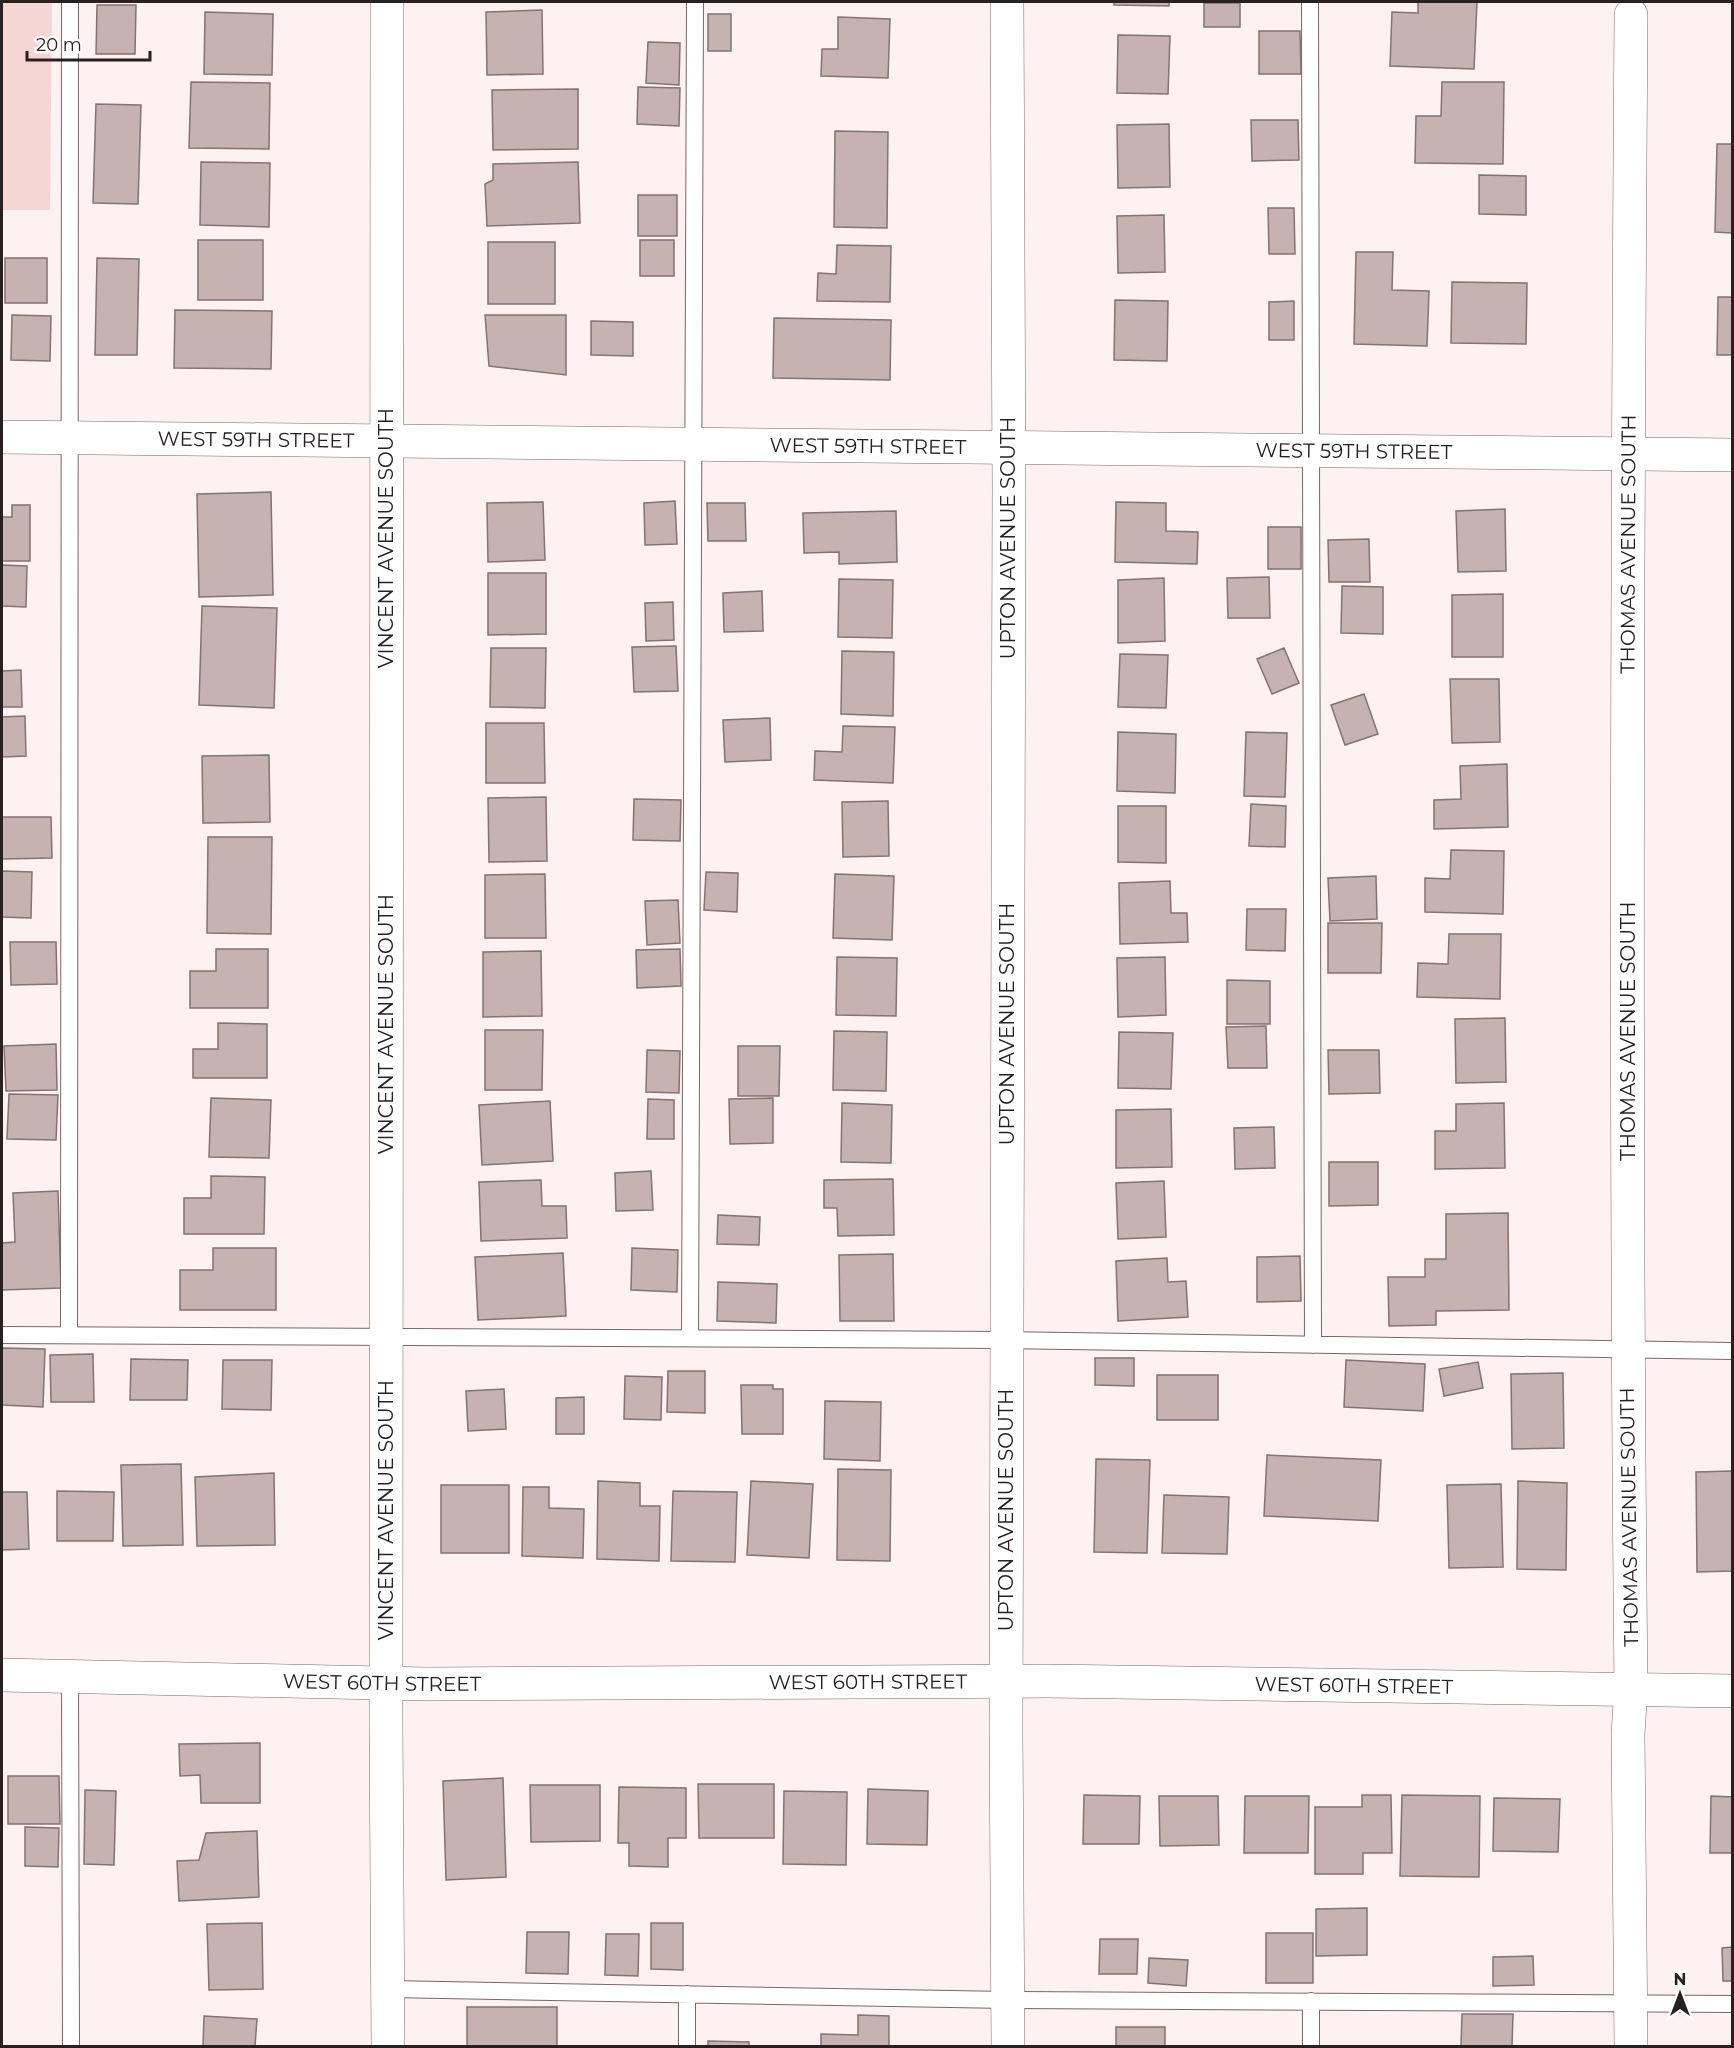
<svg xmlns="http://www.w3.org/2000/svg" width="1734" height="2048" viewBox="0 0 1734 2048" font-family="Montserrat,sans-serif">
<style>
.green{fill:#f6d6d5}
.building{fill:#c6b2b1;stroke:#857272;stroke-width:1.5}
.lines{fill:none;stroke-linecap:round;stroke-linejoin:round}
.lane-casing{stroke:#796766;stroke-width:18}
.street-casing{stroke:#796766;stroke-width:34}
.secondary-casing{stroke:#796766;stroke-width:34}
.lane{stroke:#fff;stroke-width:16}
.street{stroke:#fff;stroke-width:33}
.secondary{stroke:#fff;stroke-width:33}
.labels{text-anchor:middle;stroke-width:4.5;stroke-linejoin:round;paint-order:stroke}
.street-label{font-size:20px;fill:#292121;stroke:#fff}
</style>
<rect width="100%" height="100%" fill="#fef1f1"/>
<path class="green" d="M2,2H52L50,210H2Z"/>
<path class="building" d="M1114,2H1169V6L1114,5Z
M1418,2H1477L1474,69L1390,66L1392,12L1418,13Z
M1204,3H1240V27H1204Z
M97,5H136L135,54H96Z
M542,10L543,74L487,75L486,12Z
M205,12L273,14L272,75L204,74Z
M708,14H731V51H708Z
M838,17L890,19L888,78L821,76L822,49H838Z
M1259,31H1300L1301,74H1259Z
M1118,35L1170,36L1168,94L1117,93Z
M648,42L680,43L679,85L646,83Z
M191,82L270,83L269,149L189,148Z
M1442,82H1504L1503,164L1415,163L1416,116H1441Z
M638,87L680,88L679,126L637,124Z
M578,89V149L493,150L492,90Z
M96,104L141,105L138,204L93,203Z
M1251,120H1298L1299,160L1252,161Z
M1169,124L1170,187L1118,188L1117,125Z
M835,131L888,132L887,228L834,227Z
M1717,144H1732V233L1715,232Z
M201,162L270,163L269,227L200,225Z
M578,162L580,223L487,226L485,184L493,180V164Z
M1479,175L1526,176V215L1479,214Z
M638,195H677V236H638Z
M1268,208H1294L1295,254H1269Z
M1164,215L1165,272L1118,273L1117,216Z
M198,240H263V300H198Z
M640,240H674V276H640Z
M488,242H555V304H488Z
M837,245L891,246L890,302L817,301L818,273L836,274Z
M1356,252H1393L1392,290L1429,291L1427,346L1354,344Z
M5,258H47V303H5Z
M97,258L139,259L137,355H95Z
M1452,282L1527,283L1526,344L1451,343Z
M1718,297H1732V355H1717Z
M1115,300L1168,301L1167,361L1114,360Z
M1294,301V340H1269V302Z
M175,310L272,311L271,369L174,368Z
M12,315L51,316L50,361L11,360Z
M485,315H566V375L489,366Z
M774,318L891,320L890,380L773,378Z
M591,321L633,322V356L591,355Z
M271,492L273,595L199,597L197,494Z
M675,501L677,544L645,545L644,503Z
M543,502L545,560L488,562L487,503Z
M1116,502L1166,503V531L1198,532L1197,564L1115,562Z
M707,503H745L746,541H708Z
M12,505H30V561H2V517H12Z
M1505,509L1506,571L1458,572L1456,511Z
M896,511L897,562L839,564V552L804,553L803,513Z
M1268,527H1301V569H1268Z
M1369,539L1370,582H1329L1328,540Z
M2,565L27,566L26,607L2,606Z
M488,573H546V634L488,635Z
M1269,577L1270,618H1228L1227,578Z
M1164,578L1165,641L1118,643V580Z
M839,579L893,580L892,638L838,637Z
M1342,586L1383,587V634L1341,633Z
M762,591L763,631L724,632L723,593Z
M1503,594V657H1452V595Z
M673,602L674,640L646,641L645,603Z
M202,606L277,608L274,708L199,705Z
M676,646L678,691L634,692L632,647Z
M491,648H546L545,708L490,707Z
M1284,648L1299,683L1272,694L1257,659Z
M842,651L894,652L893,716L841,714Z
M1120,654L1168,655L1166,708L1118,707Z
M21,670L22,707H2V671Z
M1450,679H1499L1500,742L1452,743Z
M1364,694L1378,734L1345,745L1331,705Z
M25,716L26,756L2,757V717Z
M770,718L771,760L725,762L723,720Z
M486,723H544L545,783H486Z
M843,726L895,727L893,783L814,780L815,751L842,752Z
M1118,732L1176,734L1175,793L1117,791Z
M1246,732L1287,733L1285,797L1244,796Z
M269,755L270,822L203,823L202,756Z
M1507,764L1508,827L1434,829V800L1461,799L1460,766Z
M546,797L547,861L489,862L488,798Z
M634,799L681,800L680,841L633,840Z
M888,801L889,856L843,857L842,802Z
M1251,804L1286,806L1285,847L1249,846Z
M1118,806H1166V863L1118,862Z
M2,817H51L52,858L2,859Z
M208,837H272L271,934L207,933Z
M1451,850L1504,851L1503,914L1425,912V878L1450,879Z
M2,871L32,872L31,918L2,917Z
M706,872L738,873L737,912L704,910Z
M545,874L546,938H485V875Z
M835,874L894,876L892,940L833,938Z
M1376,876L1377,919L1330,921L1328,878Z
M1170,881L1171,913H1187L1188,942L1120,944L1119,883Z
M678,900L680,943L647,945L645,901Z
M1247,909H1286L1285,951L1246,950Z
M1328,923H1382L1381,973H1328Z
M1449,934H1501L1500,999L1417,997L1418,963L1448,964Z
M10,942H56L57,984L11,985Z
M216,949H268V1008H190V971H216Z
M680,949L681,986L637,988L636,950Z
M541,951L542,1016L483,1017V952Z
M837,957L897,958L896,1016L836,1015Z
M1165,957L1166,1015L1118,1017L1117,958Z
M1227,980L1270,981V1024H1227Z
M1505,1018L1506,1082L1456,1083L1455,1019Z
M218,1023L267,1024V1078H193V1049H218Z
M1266,1026L1267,1068H1228L1226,1027Z
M485,1030H543L542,1090H485Z
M834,1031L887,1032L886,1091L833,1090Z
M1119,1032L1173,1033L1171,1089L1118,1088Z
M56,1044L57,1090L6,1091L4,1046Z
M738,1046H780L779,1096H738Z
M647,1050L680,1051L679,1093L646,1092Z
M1328,1050H1379L1380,1093L1329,1094Z
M9,1094L58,1095L56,1140L7,1139Z
M211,1098L271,1100L269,1158L209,1157Z
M773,1098V1143L730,1144L729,1099Z
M648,1099L674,1100V1139H647Z
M550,1101L553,1161L482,1165L479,1105Z
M842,1103L892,1105L891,1163L841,1162Z
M1504,1103L1505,1168L1435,1169V1131H1456V1104Z
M1171,1109L1172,1167L1116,1168V1110Z
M1274,1127L1275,1168L1235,1169L1234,1128Z
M1329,1162H1378V1205L1329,1206Z
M651,1171L653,1210L616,1211L615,1173Z
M211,1176L265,1177L264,1234H184V1198H211Z
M893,1179L894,1235L838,1236L837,1208H824V1180Z
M541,1180L542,1206H566L567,1238L481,1241L479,1182Z
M1164,1181L1166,1237L1118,1239L1116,1183Z
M58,1191L61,1288L2,1290V1243L15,1242L13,1193Z
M1508,1213L1509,1310L1436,1311V1325L1389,1326L1388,1277H1425V1259H1446V1214Z
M718,1215L760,1217L759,1245L717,1244Z
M213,1248H276V1310H180V1270H213Z
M632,1248L678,1250L677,1292L631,1290Z
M563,1253L566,1316L478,1320L475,1257Z
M893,1254L894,1321H840L839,1255Z
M1300,1256L1301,1301L1257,1302V1257Z
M1167,1258L1168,1282L1186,1281L1188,1317L1118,1321L1116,1261Z
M718,1282L777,1284L776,1323L717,1321Z
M2,1348L45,1349L43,1407L2,1405Z
M93,1354L94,1402H51L50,1355Z
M1095,1358H1134V1386L1095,1385Z
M131,1359L188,1360L187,1400H130Z
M223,1360H272L271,1410L222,1409Z
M1346,1360L1425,1364L1423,1411L1344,1407Z
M1478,1362L1483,1388L1444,1396L1439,1369Z
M668,1371H705V1413L667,1412Z
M1563,1373L1564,1448L1512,1449L1511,1374Z
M1157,1375H1218V1420H1157Z
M625,1376L662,1377L661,1420L624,1419Z
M741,1385H773V1389H783V1434H742Z
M504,1389L506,1429L468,1431L466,1391Z
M584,1397V1434H556V1398Z
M825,1401L881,1402L880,1461L824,1459Z
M1267,1455L1381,1460L1378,1521L1264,1516Z
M1096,1459L1150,1460L1147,1553L1094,1552Z
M181,1464L183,1545L123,1546L121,1465Z
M838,1469L891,1470L890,1561L837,1560Z
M1732,1471V1571L1697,1572L1696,1472Z
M274,1473L275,1545L197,1546L195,1477Z
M598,1481L640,1483V1506H660L659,1561L597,1559Z
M751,1481L813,1484L809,1558L747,1555Z
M1518,1481L1567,1483L1566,1570L1517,1569Z
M1501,1484L1503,1567L1449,1568L1447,1485Z
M441,1485H509V1553H441Z
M523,1487H549V1508L584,1509L583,1558L522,1556Z
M57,1491L114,1492L113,1541H57Z
M673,1491L737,1492L735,1562L671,1561Z
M2,1492H27L29,1549L2,1550Z
M1164,1495L1229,1497L1227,1554L1162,1553Z
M260,1743V1803H201L200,1775L180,1776L179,1744Z
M8,1776H59L60,1824H8Z
M503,1778L506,1877L446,1880L443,1781Z
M698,1784H774V1838H699Z
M530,1785H600V1841L531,1842Z
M619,1787L686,1788V1838H668V1867L629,1866V1843H618Z
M868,1789L928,1791L927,1845L867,1844Z
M85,1790L116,1791L114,1865L84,1864Z
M784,1791L847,1792L846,1865L783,1864Z
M1084,1795L1140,1796L1139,1844H1083Z
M1362,1795H1391L1392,1853H1363V1874H1315V1807H1362Z
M1402,1795L1480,1796L1479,1877L1400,1876Z
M1159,1796H1218L1219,1845L1160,1846Z
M1245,1796H1309L1308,1853H1244Z
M1711,1796L1732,1797V1853H1710Z
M1494,1798L1560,1799L1558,1852L1493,1851Z
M25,1827L59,1828L58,1867L25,1866Z
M257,1831L259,1897L179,1901L177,1861L199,1860L206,1833Z
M1367,1908V1955L1316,1956V1909Z
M262,1923L263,1989L209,1990L207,1924Z
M651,1923H683V1970L651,1969Z
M527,1932H569L568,1974L526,1973Z
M1266,1933H1313V1983H1266Z
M606,1934H639L638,1976L605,1975Z
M1100,1939H1138L1137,1974H1099Z
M1732,1947V1981H1723L1722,1948Z
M1533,1956L1534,1985L1493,1986V1957Z
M1149,1958L1188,1960L1186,1986L1148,1983Z
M467,2007H557V2046H467Z
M1462,2014H1513L1512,2046H1461Z
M858,2015L889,2016V2046H821V2034L858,2035Z
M204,2016L257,2019L255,2046H203Z
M1116,2027H1165V2046H1116Z
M708,2041L749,2042V2046H708Z"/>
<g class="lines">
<defs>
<path id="lane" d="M1310,2L1313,1345
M2,1335L1006,1340L1732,1351
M69,1335L70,2
M690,1338L695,2
M70,1676L71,2046
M388,1989L1008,2000L1732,2004
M1311,2001V2046
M687,2046V1994"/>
<g id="street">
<path d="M387,2L386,1723L388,2046"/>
<path d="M1007,2L1009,488L1006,1730L1008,2046"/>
<path id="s1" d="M2,437L1732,455"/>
<path id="s2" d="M1631,2046L1628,1734L1631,1688C1625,1131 1627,573 1631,15"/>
</g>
<g id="secondary">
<path id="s3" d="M2,1675L426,1684L1048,1681L1732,1691"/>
</g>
</defs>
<use href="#lane" class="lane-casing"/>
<use href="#street" class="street-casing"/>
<use href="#secondary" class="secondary-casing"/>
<use href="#lane" class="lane"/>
<use href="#street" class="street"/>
<use href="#secondary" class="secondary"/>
</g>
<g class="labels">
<g class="street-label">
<text dy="7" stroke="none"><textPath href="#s1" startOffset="254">WEST 59TH STREET</textPath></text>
<text dy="7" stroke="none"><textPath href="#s1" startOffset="866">WEST 59TH STREET</textPath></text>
<text dy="7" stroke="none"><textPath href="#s1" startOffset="1352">WEST 59TH STREET</textPath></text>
<text transform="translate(386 538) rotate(-90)" y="7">VINCENT AVENUE SOUTH</text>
<text transform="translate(1008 538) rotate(-90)" y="7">UPTON AVENUE SOUTH</text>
<text dy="7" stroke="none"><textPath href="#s2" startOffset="1502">THOMAS AVENUE SOUTH</textPath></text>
<text transform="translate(386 1024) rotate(-90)" y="7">VINCENT AVENUE SOUTH</text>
<text transform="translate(1007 1024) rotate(-90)" y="7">UPTON AVENUE SOUTH</text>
<text transform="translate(1628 1031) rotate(-90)" y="7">THOMAS AVENUE SOUTH</text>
<text transform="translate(386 1510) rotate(-90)" y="7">VINCENT AVENUE SOUTH</text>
<text transform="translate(1006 1510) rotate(-90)" y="7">UPTON AVENUE SOUTH</text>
<text transform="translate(1629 1517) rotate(-91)" y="7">THOMAS AVENUE SOUTH</text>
<text dy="7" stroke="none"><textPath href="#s3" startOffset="380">WEST 60TH STREET</textPath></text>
<text dy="7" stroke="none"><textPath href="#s3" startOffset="866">WEST 60TH STREET</textPath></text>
<text dy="7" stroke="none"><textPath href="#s3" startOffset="1352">WEST 60TH STREET</textPath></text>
</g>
</g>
<rect width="1734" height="2048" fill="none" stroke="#292121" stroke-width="6"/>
<g transform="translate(1680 1994)" stroke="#ffffff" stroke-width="4.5" paint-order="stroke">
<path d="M0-4.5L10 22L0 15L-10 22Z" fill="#292121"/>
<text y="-9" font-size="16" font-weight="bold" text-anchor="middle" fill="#292121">N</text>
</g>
<path d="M27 51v9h123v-9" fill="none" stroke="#292121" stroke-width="3"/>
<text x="36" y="51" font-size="18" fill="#292121" stroke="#ffffff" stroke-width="4.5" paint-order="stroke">20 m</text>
</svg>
